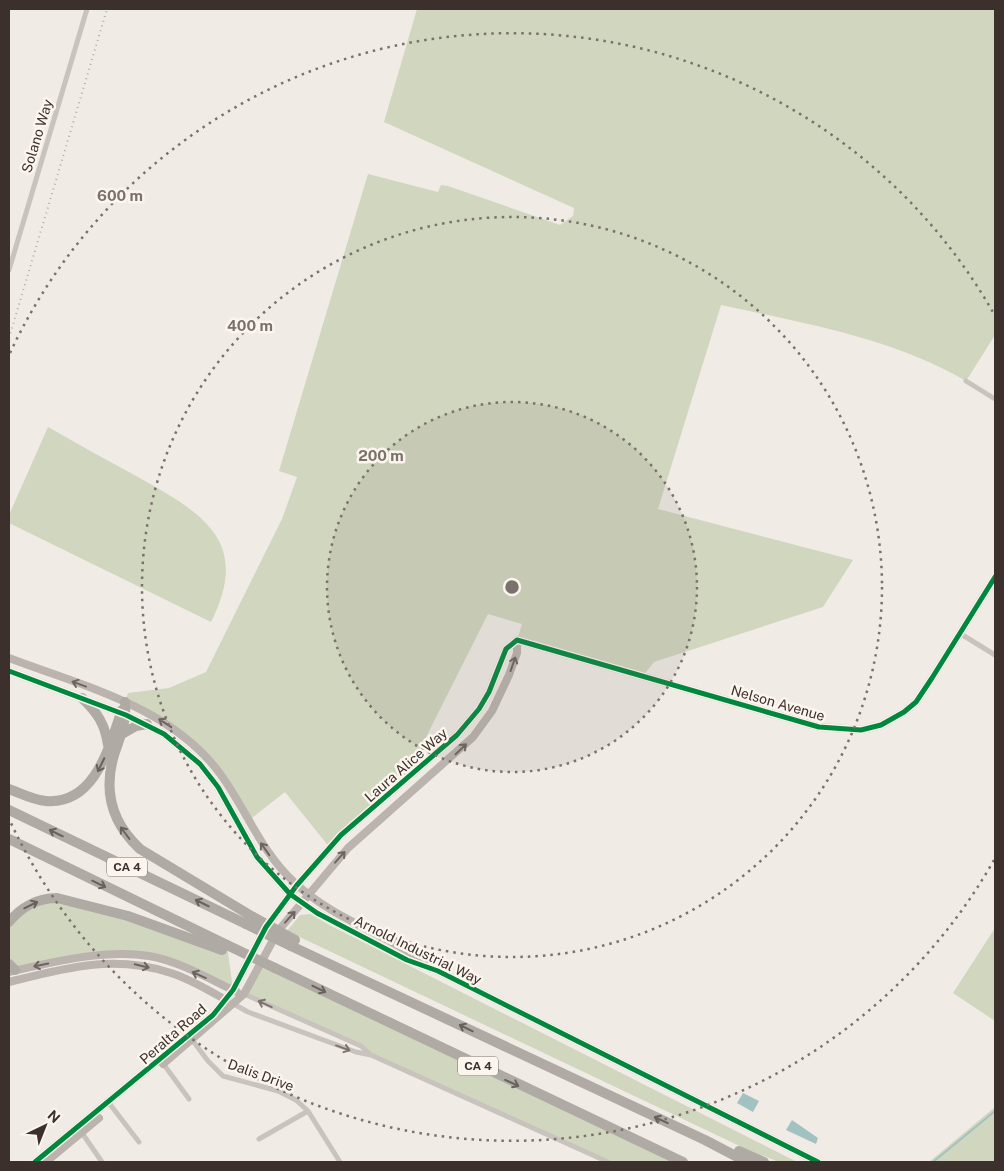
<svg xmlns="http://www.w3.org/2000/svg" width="1004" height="1171" viewBox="0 0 1004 1171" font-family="'Public Sans',sans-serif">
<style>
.green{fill:#d1d6bf}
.water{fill:#a1c2c1}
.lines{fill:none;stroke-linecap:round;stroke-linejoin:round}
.stream{stroke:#a1c2c1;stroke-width:2}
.street{stroke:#c9c3be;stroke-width:5}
.secondary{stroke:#bab3ae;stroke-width:8}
.highway{stroke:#afaaa4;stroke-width:10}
.rail{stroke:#b1aca8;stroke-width:2;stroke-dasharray:1 4;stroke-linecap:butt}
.highway-bridge{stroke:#afaaa4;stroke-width:10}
.cycleway-casing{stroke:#fbf5ee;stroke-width:8}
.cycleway{stroke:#00873e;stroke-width:5}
.oneway{stroke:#6e645f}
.oneway2{stroke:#69615b}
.oneway3{stroke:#7b726d}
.ring{fill:none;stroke:#7a716c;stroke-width:2.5;stroke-dasharray:2.5 5}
.labels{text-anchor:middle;stroke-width:5;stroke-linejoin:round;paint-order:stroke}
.shield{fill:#fbf5ee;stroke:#756b66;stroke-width:1}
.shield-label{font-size:12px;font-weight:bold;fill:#3b302b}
.street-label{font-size:14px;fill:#3b302b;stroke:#fbf5ee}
.centre{fill:#7a716c;stroke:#fbf5ee;stroke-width:2.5}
.ring-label{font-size:15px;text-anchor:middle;font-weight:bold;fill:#7a716c;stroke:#fbf5ee;stroke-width:5;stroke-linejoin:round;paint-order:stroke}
</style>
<rect width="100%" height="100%" fill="#f0ebe5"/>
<path class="green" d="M417,9H995V335L966,381C893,338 803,323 721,305L658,509L853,560L823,607L654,662L643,676L517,640L522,624L488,614L414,761L419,769L330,848L285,792L248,821L221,775L179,732L125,702L128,693L169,688L206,672L282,519L297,477L279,471L368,174L438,192L441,185L448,186L560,225L573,216L574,208L384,122Z
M48,427C78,444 108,461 138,477C202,513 252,541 211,622L9,523V515Z
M48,898L227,945L233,990L170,962L123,955L15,970L9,964V922Z
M310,914L331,926L797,1162H779L746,1149L287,931L300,915Z
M995,928V1021L953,993Z
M260,964L683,1162H608L371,1055L361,1046L244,994Z
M995,1107V1162H929Z"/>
<path class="water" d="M743,1093L759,1101L753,1112L737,1103Z
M792,1120L818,1138L816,1144L786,1130Z"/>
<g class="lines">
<path class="stream" d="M933,1162L995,1111"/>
<path class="street" d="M9,270L87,9
M966,381L995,399
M961,634L995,655
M244,994L361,1046L371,1055
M232,1003L248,1012L356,1052L371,1055L608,1162
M190,1037L208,1061L223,1076L278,1091L296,1100L308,1111L340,1162
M162,1062L189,1099
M109,1103L139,1142
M80,1130L102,1162
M259,1139L308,1111"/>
<path class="secondary" d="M517,640L819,727L861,730L881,725L904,712L916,702L932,678L995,577
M9,658C83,686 172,707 221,775C247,811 261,852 295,883C333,919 388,935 430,965
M9,671L126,715L164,734L200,764L218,787L257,857L290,894L317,913L407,960L438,971L818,1162
M9,972C53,962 104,949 149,956C179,961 209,979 237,992
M9,982C65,968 113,954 171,973C190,979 208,990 226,1000
M163,1064L244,994L278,931L348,848L473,737L492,711L509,675L517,653V640
M35,1162L213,1015L233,990L266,927L297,885L341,835L457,735L479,709L489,692L506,649L517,640
M46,1162L99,1118"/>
<path class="highway" d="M82,698C97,712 105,724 108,745
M125,702C127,722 120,737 114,755C103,792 112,823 140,849L253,917
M122,734L136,726L147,724
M9,789C20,793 33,800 46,801C95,805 109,747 122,710
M9,810L246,924
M9,839L227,945
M9,922C21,907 38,898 57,898L128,916L222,950
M291,946L705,1140L747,1162
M9,964L15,970
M275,968L683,1162
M739,1151L764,1162"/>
<path class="rail" d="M9,338L107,9"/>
<path class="highway-bridge" d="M253,917L295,940
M246,924L291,946
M227,945L275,968"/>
<defs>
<path id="cycleway" d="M9,671L126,715L164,734L200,764L218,787L257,857L290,894L317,913L407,960L438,971L818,1162
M35,1162L213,1015L233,990L266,927L297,885L341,835L457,735L479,709L489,692L506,649L517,640L819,727L861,730L881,725L904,712L916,702L932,678L995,577"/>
</defs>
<use href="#cycleway" class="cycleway-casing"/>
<use href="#cycleway" class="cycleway"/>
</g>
<defs><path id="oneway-shaft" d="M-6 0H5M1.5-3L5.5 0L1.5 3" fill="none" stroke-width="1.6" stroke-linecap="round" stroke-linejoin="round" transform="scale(1.25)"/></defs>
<g class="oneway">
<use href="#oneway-shaft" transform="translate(513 664) rotate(-71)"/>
<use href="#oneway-shaft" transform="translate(79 684) rotate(-160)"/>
<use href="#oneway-shaft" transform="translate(165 723) rotate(-147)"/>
<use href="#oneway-shaft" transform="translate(461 749) rotate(-44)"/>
<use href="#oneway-shaft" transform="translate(265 849) rotate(-125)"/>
<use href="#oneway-shaft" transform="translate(340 857) rotate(-48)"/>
<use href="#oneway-shaft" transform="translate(290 917) rotate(-48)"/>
<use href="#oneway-shaft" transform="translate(41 965) rotate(168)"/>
<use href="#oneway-shaft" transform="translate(142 966) rotate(14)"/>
<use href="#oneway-shaft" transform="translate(199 975) rotate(-156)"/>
</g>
<g class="oneway2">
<use href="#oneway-shaft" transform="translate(101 765) rotate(116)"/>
<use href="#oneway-shaft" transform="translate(56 833) rotate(-154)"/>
<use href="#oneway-shaft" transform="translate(125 833) rotate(-127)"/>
<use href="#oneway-shaft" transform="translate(99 884) rotate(26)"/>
<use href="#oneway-shaft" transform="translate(202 903) rotate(-154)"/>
<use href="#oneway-shaft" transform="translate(31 905) rotate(-26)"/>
<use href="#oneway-shaft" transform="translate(319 989) rotate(26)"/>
<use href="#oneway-shaft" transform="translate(466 1028) rotate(-154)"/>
<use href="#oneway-shaft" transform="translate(512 1083) rotate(25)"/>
<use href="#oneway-shaft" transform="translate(661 1120) rotate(-155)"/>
</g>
<g class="oneway3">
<use href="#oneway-shaft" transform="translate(265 1004) rotate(-155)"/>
<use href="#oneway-shaft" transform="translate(343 1048) rotate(20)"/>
</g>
<circle cx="512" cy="587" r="185" fill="#7a716c" fill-opacity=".12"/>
<g class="ring">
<circle cx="512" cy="587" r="185"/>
<circle cx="512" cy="587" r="370"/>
<path d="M994 860A554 554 0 0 1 10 821M10 353A554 554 0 0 1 994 314"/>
</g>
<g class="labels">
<g class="shield">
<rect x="107" y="857.5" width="40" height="19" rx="4"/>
<rect x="458" y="1056.5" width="40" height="19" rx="4"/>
</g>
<g class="shield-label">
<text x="127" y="871">CA 4</text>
<text x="478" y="1070">CA 4</text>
</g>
<g class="street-label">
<text transform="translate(37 136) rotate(-73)" y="5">Solano Way</text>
<text transform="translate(778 703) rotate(16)" y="5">Nelson Avenue</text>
<text transform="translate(406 765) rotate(-41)" y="5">Laura Alice Way</text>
<text transform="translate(418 950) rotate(26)" y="5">Arnold Industrial Way</text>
<text transform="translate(173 1034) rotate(-41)" y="5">Peralta Road</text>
<text transform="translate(261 1075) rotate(20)" y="5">Dalis Drive</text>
</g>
</g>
<circle cx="512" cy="587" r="8" class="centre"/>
<g class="ring-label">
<text x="120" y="201">600 m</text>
<text x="250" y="331">400 m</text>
<text x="381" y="461">200 m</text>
</g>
<rect width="1004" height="1171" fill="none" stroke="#3b302b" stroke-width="20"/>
<g transform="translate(45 1126) rotate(43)" stroke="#fbf5ee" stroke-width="4" paint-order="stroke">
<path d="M0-4L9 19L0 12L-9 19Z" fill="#3b302b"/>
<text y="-8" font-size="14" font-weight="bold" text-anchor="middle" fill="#3b302b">N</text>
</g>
</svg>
